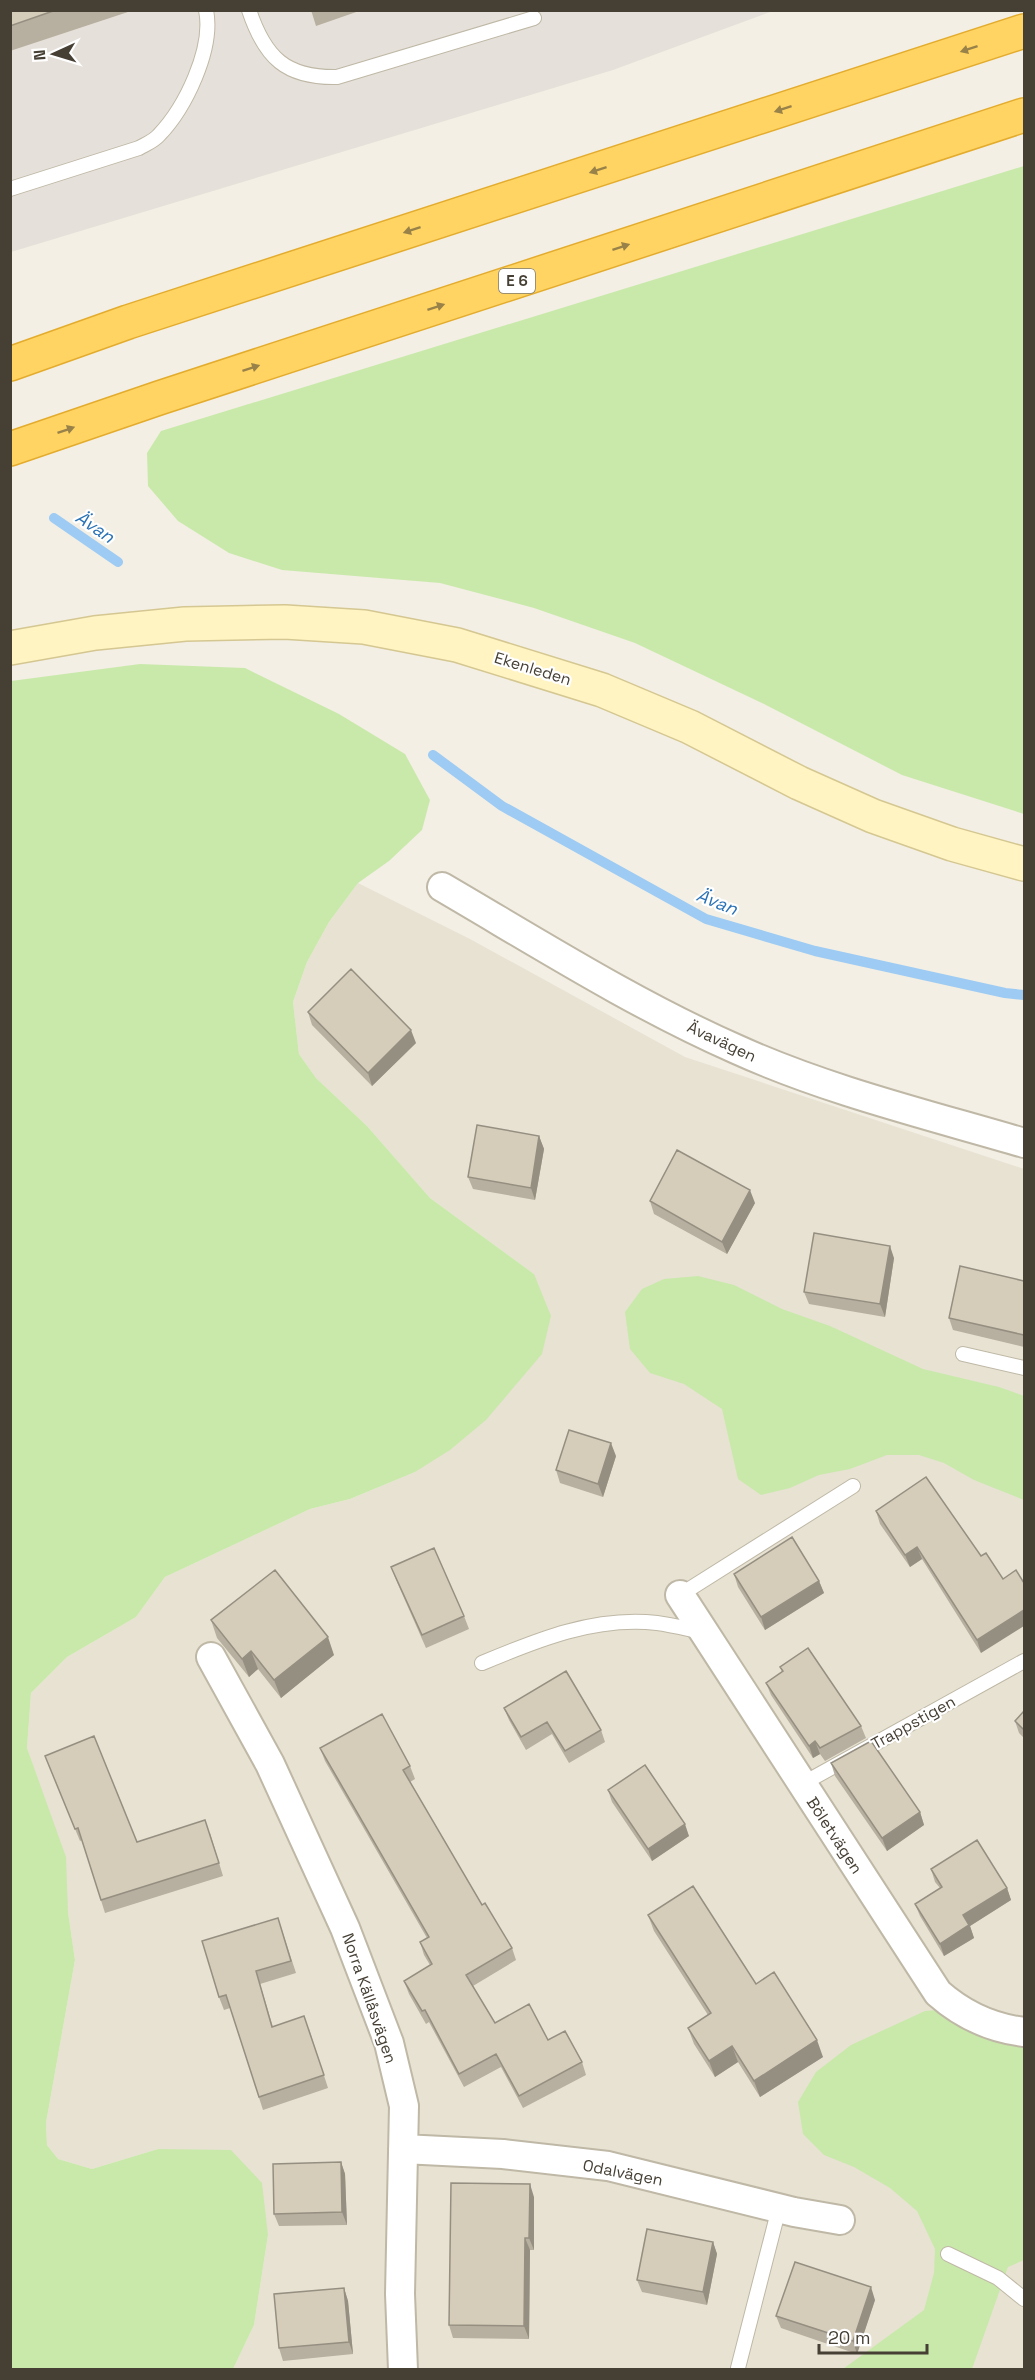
<svg xmlns="http://www.w3.org/2000/svg" width="1035" height="2380" viewBox="0 0 1035 2380" font-family="'Space Grotesk',sans-serif">
<style>
.residential{fill:#e7e2d2}
.industrial{fill:#e5e0d9}
.green{fill:#c9e9ab}
.lines{fill:none;stroke-linecap:round;stroke-linejoin:round}
.stream{stroke:#9dcbf3;stroke-width:10}
.lane-casing{stroke:#bfb8a6;stroke-width:16}
.street-casing{stroke:#bfb8a6;stroke-width:32}
.secondary-casing{stroke:#d5c791;stroke-width:36}
.highway-casing{stroke:#e4ac2d;stroke-width:36}
.lane{stroke:#fff;stroke-width:14}
.street{stroke:#fff;stroke-width:28}
.secondary{stroke:#fff4c2;stroke-width:33}
.highway{stroke:#ffd463;stroke-width:33}
.wall{fill:#b7af9f}
.shaded-wall{fill:#958f82}
.building{fill:#d5ccb9;stroke:#958f82;stroke-width:1.5}
.oneway{fill:#998249}
.labels{text-anchor:middle;stroke-width:4.5;stroke-linejoin:round;paint-order:stroke}
.shield{fill:#fff;stroke:#7d7971;stroke-width:1.5}
.shield-label{font-size:15px;font-weight:bold;fill:#453f34}
.street-label{font-size:16px;fill:#453f34;stroke:#fff}
.water-label{font-size:18px;font-style:italic;fill:#2971b5;stroke:#fff}
</style>
<rect width="100%" height="100%" fill="#f3efe4"/>
<path class="residential" d="M358,883L470,939L685,1057L1024,1169V2369H233L254,2325L268,2235L158,2149L92,2169L58,2159L47,2145L46,2123L75,1960L68,1912L38,1781L27,1748L31,1693L67,1657L136,1617L165,1577L310,1509L350,1499L415,1472L534,1274L430,1198L367,1126L316,1078L299,1054L293,1002L307,962L329,922Z"/>
<path class="industrial" d="M11,11H773L613,70L11,252Z"/>
<path class="green" d="M1024,166V814L902,775L764,704L635,643L534,608L440,583L282,570L229,553L178,521L148,486L147,453L161,431Z
M140,664L245,668L339,714L405,754L430,800L422,830L389,861L358,883L329,922L307,962L293,1002L299,1054L316,1078L367,1126L430,1198L534,1274L551,1316L542,1354L486,1420L450,1450L415,1472L350,1499L310,1509L165,1577L136,1617L67,1657L31,1693L27,1748L66,1857L68,1912L75,1960L46,2123L47,2145L58,2159L92,2169L158,2149L231,2150L262,2183L268,2235L254,2325L233,2369H11V681Z
M698,1276L734,1285L782,1309L830,1326L923,1369L999,1387L1024,1396V1500L974,1480L944,1463L919,1455H887L850,1469L819,1475L790,1488L761,1495L738,1479L722,1409L684,1384L650,1373L630,1349L625,1312L642,1289L664,1279Z
M964,2008L1024,2022V2260L1008,2267L972,2369H843L924,2310L934,2273L935,2249L917,2211L890,2188L854,2167L824,2155L803,2134L798,2102L816,2072L851,2045L925,2011Z"/>
<g class="lines">
<path class="stream" d="M54,518L118,562
M433,755L502,806L706,919L815,951L1005,993L1024,995"/>
<defs>
<path id="lane" d="M249,10C265,58 286,78 337,77L534,18
M10,189L139,148C146,144 154,141 159,135C185,108 214,49 206,10
M963,1354L1024,1368
M680,1595L853,1486
M482,1663C537,1640 595,1616 657,1623C672,1625 688,1629 703,1632
M802,1784L1024,1661
M948,2254L998,2278L1024,2299
M738,2368L779,2208"/>
<path id="street" d="M442,887C538,943 634,1004 736,1049C826,1090 929,1115 1024,1143
M680,1595L938,1993C964,2016 991,2028 1024,2032
M211,1657L270,1764L345,1928L389,2043L404,2106L400,2294L403,2370
M403,2149L503,2154L608,2166L794,2212L840,2220"/>
<path id="secondary" d="M10,648L95,633L185,624L285,622L364,627L457,645L602,690L690,727L799,783L873,816L952,844L1024,864"/>
<path id="highway" d="M10,364L128,322L1024,31
M10,449L159,398L1024,115"/>
</defs>
<use href="#lane" class="lane-casing"/>
<use href="#street" class="street-casing"/>
<use href="#secondary" class="secondary-casing"/>
<use href="#highway" class="highway-casing"/>
<use href="#lane" class="lane"/>
<use href="#street" class="street"/>
<use href="#secondary" class="secondary"/>
<use href="#highway" class="highway"/>
</g>
<path class="wall" d="M10,10H134L10,51Z
M311,10H362L316,26Z
M308,1012L416,1043L372,1086L312,1025Z
M539,1136L544,1149L535,1200L473,1189L468,1177Z
M650,1201L755,1203L727,1254L654,1214Z
M894,1258L885,1317L809,1304L804,1292Z
M1024,1281V1347L953,1330L949,1318Z
M616,1456L603,1497L560,1483L556,1470Z
M876,1511L981,1556V1653L922,1559L910,1567L880,1524Z
M391,1567L464,1616L469,1629L426,1648L396,1580Z
M734,1574L819,1581L824,1593L765,1630L738,1587Z
M211,1620L334,1655L281,1698L258,1669L249,1677L217,1638Z
M780,1667L861,1726L866,1738L825,1761L820,1754L813,1758L771,1695L766,1683L782,1672Z
M504,1708L601,1730L605,1742L569,1763L552,1734L526,1750L509,1720Z
M1024,1711V1738L1019,1733L1015,1721Z
M320,1748L410,1766L415,1779L410,1782L482,1905L512,1948L516,1960L473,1986L495,2023L548,2040L582,2062L586,2075L523,2108L501,2067L464,2087L429,2022L426,2024L409,1994L404,1981L430,1965L424,1955L420,1942L427,1938L325,1761Z
M45,1756L137,1842L210,1833L223,1876L105,1913L82,1840L80,1841Z
M831,1763L920,1812L924,1825L887,1851L835,1776Z
M608,1790L689,1836L652,1861L612,1802Z
M931,1869L1007,1888L1011,1900L970,1926L974,1938L944,1956L920,1916L915,1904L940,1888L935,1882Z
M648,1915L756,1984L823,2057L760,2097L738,2062L715,2077L694,2044L688,2028L708,2015L654,1931Z
M278,1918L296,1973L260,1984L273,2027L309,2029L328,2088L263,2110L230,2008L224,2010L219,1997Z
M341,2162L345,2174L347,2225L279,2226L274,2214Z
M534,2197V2250H530L529,2339L453,2338L449,2325Z
M713,2242L717,2254L707,2305L642,2292L637,2280Z
M344,2288L348,2301L353,2354L283,2361L279,2348Z
M875,2300L857,2354L781,2328L776,2316Z"/>
<path class="shaded-wall" d="M411,1030L416,1043L372,1086L368,1073Z
M539,1136L544,1149L535,1200L531,1188Z
M750,1190L755,1203L727,1254L722,1242Z
M890,1246L894,1258L885,1317L880,1304Z
M611,1443L616,1456L603,1497L598,1484Z
M917,1547L922,1559L910,1567L905,1555Z
M819,1581L824,1593L765,1630L761,1617Z
M1024,1610V1626L981,1653L977,1640Z
M328,1637L334,1655L281,1698L274,1680Z
M251,1651L258,1669L249,1677L242,1659Z
M815,1741L820,1754L813,1758L809,1746Z
M920,1812L924,1825L887,1851L882,1838Z
M685,1824L689,1836L652,1861L648,1849Z
M1007,1888L1011,1900L970,1926L974,1938L944,1956L940,1944L963,1915Z
M817,2040L823,2057L760,2097L754,2081Z
M732,2046L738,2062L715,2077L709,2061Z
M341,2162L345,2174L347,2225L342,2212Z
M530,2184L534,2197V2250L529,2238Z
M525,2238L530,2250L529,2339L524,2326Z
M713,2242L717,2254L707,2305L703,2292Z
M871,2287L875,2300L857,2354L853,2341Z
M344,2288L348,2301L353,2354L349,2342Z"/>
<path class="building" d="M10,10H56L10,26Z
M351,969L411,1030L368,1073L308,1012Z
M477,1125L539,1136L531,1188L468,1177Z
M677,1150L750,1190L722,1242L650,1201Z
M814,1233L890,1246L880,1304L804,1292Z
M960,1266L1024,1281V1335L949,1318Z
M569,1430L611,1443L598,1484L556,1470Z
M926,1477L981,1556L986,1553L1003,1579L1016,1570L1024,1583V1610L977,1640L917,1547L905,1555L876,1511Z
M792,1537L819,1581L761,1617L734,1574Z
M434,1548L464,1616L422,1635L391,1567Z
M275,1570L328,1637L274,1680L251,1651L242,1659L211,1620Z
M808,1648L861,1726L820,1748L815,1741L809,1746L766,1683L783,1671L780,1667Z
M566,1671L601,1730L565,1751L547,1722L521,1737L504,1708Z
M1024,1711V1730L1015,1721Z
M382,1714L410,1766L403,1770L482,1905L485,1903L512,1948L466,1975L495,2023L529,2004L548,2040L565,2031L582,2062L519,2096L496,2054L459,2074L425,2010L422,2011L404,1981L432,1964L420,1942L429,1937L320,1748Z
M94,1736L137,1842L205,1820L219,1863L101,1900L78,1828L75,1829L45,1756Z
M871,1741L920,1812L882,1838L831,1763Z
M645,1765L685,1824L648,1849L608,1790Z
M977,1840L1007,1888L963,1915L969,1925L940,1944L915,1904L942,1887L931,1869Z
M693,1886L756,1984L774,1972L817,2040L754,2081L732,2046L709,2061L688,2028L711,2013L648,1915Z
M278,1918L291,1961L256,1971L272,2027L304,2016L324,2075L259,2097L226,1995L219,1997L202,1941Z
M341,2162L342,2212L274,2214L273,2164Z
M451,2183L530,2184L529,2238H525L524,2326L449,2325Z
M647,2229L713,2242L703,2292L637,2280Z
M795,2262L871,2287L853,2341L776,2316Z
M344,2288L349,2342L279,2348L274,2294Z"/>
<defs><path id="oneway-solid" d="M-6-.8H1V-3.2L6.5 0L1 3.2V.8H-6Z" transform="scale(1.5)"/></defs>
<g class="oneway">
<use href="#oneway-solid" transform="translate(969 49) rotate(162)"/>
<use href="#oneway-solid" transform="translate(783 109) rotate(162)"/>
<use href="#oneway-solid" transform="translate(598 170) rotate(162)"/>
<use href="#oneway-solid" transform="translate(412 230) rotate(162)"/>
<use href="#oneway-solid" transform="translate(621 247) rotate(-18)"/>
<use href="#oneway-solid" transform="translate(436 307) rotate(-18)"/>
<use href="#oneway-solid" transform="translate(251 368) rotate(-18)"/>
<use href="#oneway-solid" transform="translate(66 430) rotate(-19)"/>
</g>
<g class="labels">
<rect class="shield" x="499" y="269" width="36" height="24" rx="4.5"/>
<g class="shield-label">
<text x="517" y="286">E 6</text>
</g>
<g class="street-label">
<text transform="translate(533 668) rotate(17)" y="6">Ekenleden</text>
<text transform="translate(722 1041) rotate(25)" y="6">Ävavägen</text>
<text transform="translate(913 1722) rotate(-29)" y="6">Trappstigen</text>
<text transform="translate(835 1835) rotate(57)" y="6">Böletvägen</text>
<text transform="translate(370 1998) rotate(71)" y="6">Norra Källåsvägen</text>
<text transform="translate(623 2172) rotate(11)" y="6">Odalvägen</text>
</g>
<g class="water-label">
<text transform="translate(95 527) rotate(34)" y="6">Ävan</text>
<text transform="translate(717 902) rotate(22)" y="6">Ävan</text>
</g>
</g>
<rect width="1035" height="2380" fill="none" stroke="#453f34" stroke-width="24"/>
<g transform="translate(54 54) rotate(266)" stroke="#ffffff" stroke-width="4.5" paint-order="stroke">
<path d="M0-4.5L10 22L0 15L-10 22Z" fill="#453f34"/>
<text y="-9" font-size="16" font-weight="bold" text-anchor="middle" fill="#453f34">N</text>
</g>
<path d="M819 2344v9h108v-9" fill="none" stroke="#453f34" stroke-width="3"/>
<text x="828" y="2344" font-size="18" fill="#453f34" stroke="#ffffff" stroke-width="4.5" paint-order="stroke">20 m</text>
</svg>
